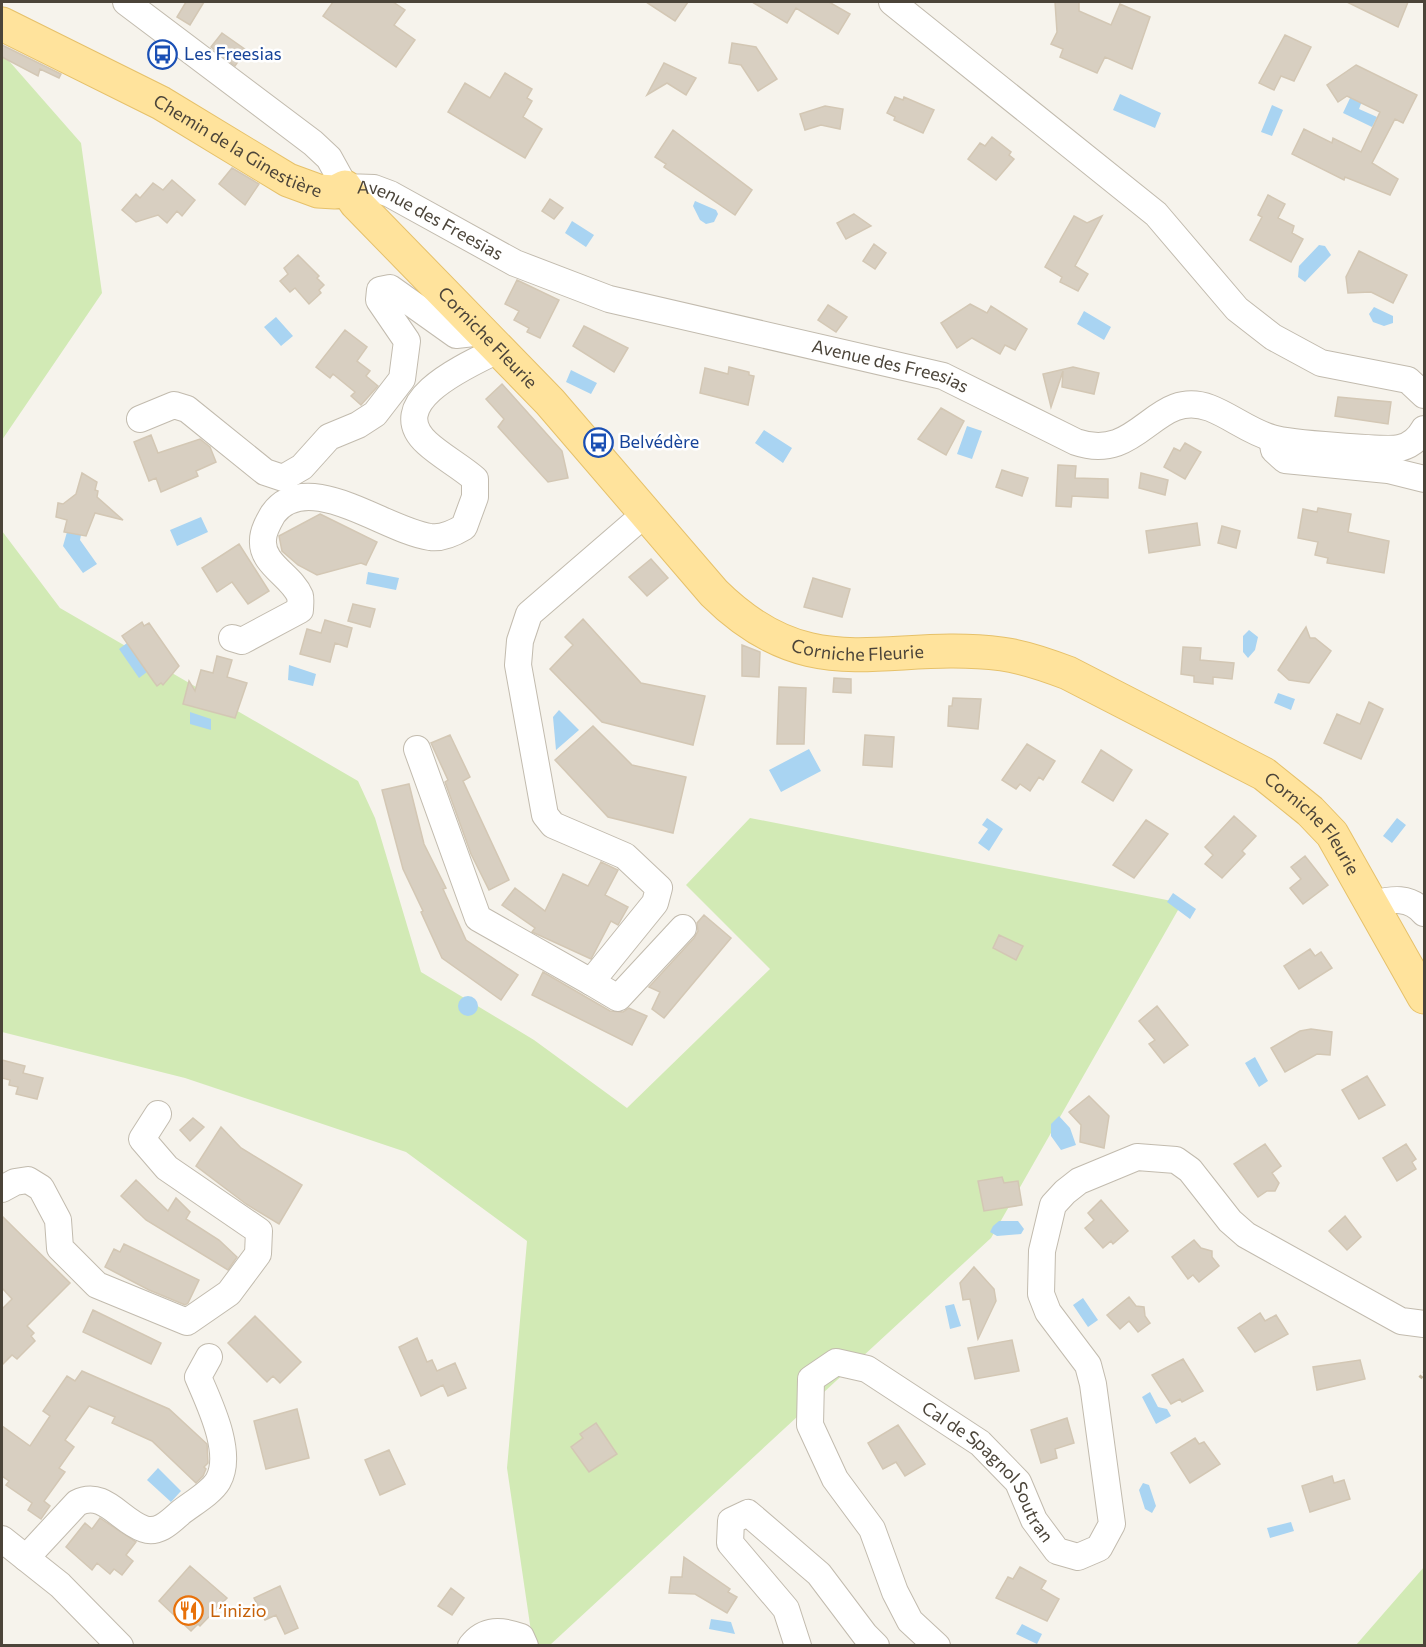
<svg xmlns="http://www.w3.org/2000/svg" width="1426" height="1647" viewBox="0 0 1426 1647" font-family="Commissioner,sans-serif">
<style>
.green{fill:#d2eab5}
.water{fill:#a9d4f2}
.building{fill:#d8cfc1;stroke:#d3c7b4;stroke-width:1.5}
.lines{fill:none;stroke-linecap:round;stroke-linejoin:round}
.minor-casing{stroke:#c2bbae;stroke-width:28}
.major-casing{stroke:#e6c16a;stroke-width:35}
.path{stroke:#c4b79f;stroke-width:4;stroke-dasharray:3 3;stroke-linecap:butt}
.minor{stroke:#fff;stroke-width:26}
.major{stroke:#ffe39c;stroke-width:33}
.labels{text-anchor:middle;stroke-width:5;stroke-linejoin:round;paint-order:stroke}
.transit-label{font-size:18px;fill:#164399;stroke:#fff;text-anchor:start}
.street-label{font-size:18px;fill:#4b4439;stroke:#fff}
.food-label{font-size:18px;fill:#c56008;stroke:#fff;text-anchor:start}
</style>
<rect width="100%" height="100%" fill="#f6f3ec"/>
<path class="green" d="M2,53L81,143L102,293L2,440Z
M2,531L60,608L358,781L375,818L421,972L534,1040L627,1108L770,969L686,885L750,818L1182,903L991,1238L550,1645H533L507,1468L527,1241L406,1152L185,1078L2,1032Z
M1424,1567V1645H1353H1356Z"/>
<path class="water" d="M1120,94L1161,113L1155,128L1113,110Z
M1351,96L1362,101L1359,109L1377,117L1372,127L1343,113Z
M1272,105L1283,110L1272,136L1261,132Z
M695,201L716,210L718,214L714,222L706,224L700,220L693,206Z
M572,221L594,235L586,247L565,233Z
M1319,245L1325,246L1331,255L1305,282L1298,277L1299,266Z
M1374,307L1393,316V323L1384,326L1373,322L1369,314Z
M1084,311L1111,327L1104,340L1077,324Z
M276,317L293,336L281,346L264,327Z
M571,370L597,383L591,394L566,382Z
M967,426L982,431L972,459L957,454Z
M764,430L792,448L783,463L755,443Z
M201,517L208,532L177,546L170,530Z
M67,532L81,535L80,540L97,564L83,573L63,546Z
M368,572L399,578L396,590L366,584Z
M1249,630L1258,637L1255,650L1248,658L1243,652V636Z
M127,643L147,672L139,678L119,649Z
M289,665L316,674L313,686L288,680Z
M1278,693L1295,699L1291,710L1274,703Z
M559,710L579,730L556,750L553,717Z
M190,712L211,719V730L190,724Z
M809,749L821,771L781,792L769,770Z
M987,818L1003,829L989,851L978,843L988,829L982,825Z
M1397,818L1406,825L1392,843L1383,836Z
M1173,893L1196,909L1190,919L1167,902Z
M458 1006a10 10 0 1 1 20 0a10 10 0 1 1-20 0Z
M1255,1057L1268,1081L1259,1087L1245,1063Z
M1059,1116L1070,1128L1076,1145L1061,1150L1051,1136V1124Z
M999,1221H1018L1024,1229L1021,1234L997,1236L990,1232L993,1226Z
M1083,1298L1098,1320L1088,1327L1073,1305Z
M954,1304L961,1326L950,1329L945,1306Z
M1150,1392L1158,1407L1167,1409L1171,1416L1156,1424L1142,1397Z
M158,1468L181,1491L171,1502L147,1480Z
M1143,1483L1149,1485L1156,1506L1152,1513L1145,1509L1139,1490Z
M1291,1522L1294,1531L1270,1538L1267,1528Z
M711,1619L731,1622L735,1634L709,1629Z
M1022,1624L1042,1634L1037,1644L1016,1634Z"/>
<path class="building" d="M186,2H204L190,25L177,17Z
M333,2H393L405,10L394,25L415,40L396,67L323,16Z
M646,2H688L675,21Z
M752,2H829L850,14L838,34L796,8L787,23Z
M1055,2H1079V11L1111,25L1120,4L1150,17L1132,69L1105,57L1097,73L1060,57L1063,49L1051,44L1057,32Z
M1347,2H1408L1398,27Z
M222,33L246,50L235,66L211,47Z
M1285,35L1311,47L1294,81L1281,76L1274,90L1259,83Z
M732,43L756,47L777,79L758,91L741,65L729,63Z
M2,45L61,74L59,78L40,69L38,76L2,57Z
M664,63L696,78L686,95L667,83L647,95Z
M1356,65L1417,95L1403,123L1395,119L1372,163L1398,179L1390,195L1345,177L1344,180L1292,154L1304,129L1332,143L1333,138L1361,152L1380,112L1347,96L1338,102L1327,85Z
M505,73L532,89L527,98L532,101L523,117L542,129L525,158L448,112L465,83L490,98Z
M895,97L903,100L904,97L934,110L923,133L894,120L895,117L887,113Z
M825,106L843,109L840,129L821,125L805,130L800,114Z
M673,130L752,190L735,215L664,167L666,164L655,157Z
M992,137L1011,152L1009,155L1014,159L996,180L968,159L980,143L985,146Z
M232,168L259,184L245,205L219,184Z
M172,180L195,200L182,216L177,211L167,223L158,215L136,222L122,210L136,194L140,198L153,183L163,190Z
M1268,195L1285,204L1278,218L1294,226L1292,233L1303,239L1291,262L1250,240L1262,217L1258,215Z
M550,199L563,208L554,219L542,211Z
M854,214L871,226L846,239L837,223Z
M1074,216L1087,223L1102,216L1075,266L1088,274L1078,291L1060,282L1062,277L1045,267Z
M874,244L886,253L875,269L863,261Z
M1359,251L1407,275L1393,303L1371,292L1348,293L1346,277Z
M298,255L319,276L317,278L324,285L319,290L321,293L309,304L295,288L290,292L280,281L288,274L284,268Z
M517,280L559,300L540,338L527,332L529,328L514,320L519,311L505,304Z
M970,304L987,313L991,306L1027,329L1015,350L1005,345L1000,354L972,338L957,348L941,323Z
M828,305L847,317L836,332L818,320Z
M584,326L628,348L614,372L573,346Z
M345,330L367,347L357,361L370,371L366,376L378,386L361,405L351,396L355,392L333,374L330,378L316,367Z
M729,367L749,372V375L754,376L748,405L700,393L705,368L728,374Z
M1073,367L1099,373L1094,394L1062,387L1063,371L1051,407L1043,374Z
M502,384L562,451L568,478L548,482L498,427L504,419L486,399Z
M1338,397L1391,402L1388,424L1335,416Z
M941,408L964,421L946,455L918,439Z
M151,435L158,453L200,439L210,447L216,462L196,471L198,476L161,492L156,478L149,481L134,442Z
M1185,443L1201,452L1185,479L1164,467L1174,448L1180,451Z
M1058,465L1076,466L1075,478L1108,479V498L1072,496L1071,507L1056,506Z
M1002,470L1028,478L1022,496L996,487Z
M82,473L97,482L95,490L98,491L97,497L123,520L95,513L86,536L64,532L67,520L56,517L58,503L63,504L76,494Z
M1141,473L1168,480L1165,495L1139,488Z
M1318,508L1351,514L1348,532L1389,541L1384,573L1327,563L1328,558L1315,555L1318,542L1298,538L1303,509L1317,512Z
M320,514L377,542L366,565L361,563L317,575L298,565L282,551L279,536Z
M1197,523L1200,545L1149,553L1146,531Z
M1222,526L1240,531L1236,548L1218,543Z
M239,544L269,591L248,604L232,582L217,592L202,568Z
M651,559L668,578L647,596L629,577Z
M813,578L850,589L842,617L804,607Z
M353,604L375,609L370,627L348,621Z
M583,619L641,683L705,696L693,745L602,722L550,669L573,645L565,637Z
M325,620L352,628L347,647L335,643L330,662L300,654L307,629L321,633Z
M142,622L144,626L149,623L179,666L163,685L161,683L157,686L154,682L122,636Z
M1306,627L1310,638H1315L1331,651L1309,683L1289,680L1278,670Z
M742,645L760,652L759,677L742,676Z
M1183,647L1201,648L1200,660L1234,663L1232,679L1213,677V684L1194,682V676L1181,674Z
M217,656L232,660L227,677L247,683L235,718L183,704L189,681L195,691L201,670L213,673Z
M834,678L851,679V693L833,692Z
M779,687L806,688L804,744H777Z
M953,698L981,699L978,729L948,726L949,706H952Z
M1369,702L1383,709L1361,759L1324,743L1337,714L1360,724Z
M593,726L632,765L686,777L673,833L608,817L555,760Z
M450,735L470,777L463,781L509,880L489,890L471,854L445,782L448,780L431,743Z
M865,735L894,737L892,767L863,765Z
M1027,744L1055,761L1043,780L1039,777L1030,791L1020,784L1016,789L1002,780Z
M1101,750L1132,770L1113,801L1082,782Z
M409,784L424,844L446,888L443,889L466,940L518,975L501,1000L442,958L421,912L423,911L403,869L382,790Z
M1234,816L1256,836L1242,851L1245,854L1222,878L1205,864L1213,855L1205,847Z
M1146,820L1168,834L1134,878L1113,865Z
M1305,856L1328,885L1303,904L1290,888L1301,879L1291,867Z
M601,862L618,870L605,895L628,907L618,925L611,921L591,959L532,932L535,928L502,905L515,888L545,911L563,874L588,886Z
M704,915L731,938L664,1018L652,1009L660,992L649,987L694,938L698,931L697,923Z
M999,935L1023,946L1016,960L993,948Z
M1310,949L1315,956L1321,952L1332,968L1299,989L1284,966Z
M543,972L610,1011L623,1012L629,1008L647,1016L632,1045L532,995Z
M1157,1006L1188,1045L1164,1063L1149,1044L1155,1040L1139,1021Z
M1311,1029L1332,1032L1330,1055L1317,1054L1285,1072L1271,1048L1300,1031Z
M2,1060L25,1066L23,1073L43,1078L37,1099L16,1094L18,1087L9,1085L10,1080L2,1078Z
M1367,1076L1385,1105L1359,1119L1342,1090Z
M1089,1096L1109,1116L1104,1148L1080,1142L1081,1125L1069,1112Z
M193,1118L204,1127L190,1141L180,1130Z
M221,1127L241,1148L302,1185L279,1224L246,1204L196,1166Z
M1265,1144L1281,1166L1272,1173L1279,1183L1275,1191H1267L1258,1197L1234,1164Z
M1406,1144L1416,1159L1412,1162L1416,1169L1397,1181L1383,1158Z
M1002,1177L1004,1183L1018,1181L1022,1205L984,1211L978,1181Z
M136,1180L168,1211L176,1198L190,1212L186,1219L219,1240L237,1257L228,1270L146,1220L121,1196Z
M1101,1200L1128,1231L1113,1244L1111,1241L1103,1248L1085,1228L1094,1220L1088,1213Z
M2,1216L70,1283L27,1326L34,1333L31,1336L35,1341L17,1359L12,1355L2,1365V1309L12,1299L2,1288Z
M1345,1216L1361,1237L1347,1250L1329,1231Z
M1194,1240L1201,1248L1212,1251V1257L1219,1266L1199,1282L1193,1275L1188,1279L1172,1257Z
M124,1244L199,1280L188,1303L185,1305L149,1290L105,1267L114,1249L120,1252Z
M974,1267L994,1289L996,1301L978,1339L970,1299L963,1300L960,1283Z
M1129,1297L1136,1306L1144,1307L1145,1316L1150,1323L1138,1332L1129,1321L1120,1329L1107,1315Z
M93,1310L161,1343L151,1364L83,1332Z
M1260,1313L1265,1321L1276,1315L1288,1334L1255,1352L1238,1328Z
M255,1316L301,1362L280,1383L273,1376L267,1382L228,1343Z
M417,1338L427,1362L432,1360L437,1371L455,1363L466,1388L448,1396L443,1385L421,1396L399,1347Z
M1012,1340L1019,1371L975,1379L968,1348Z
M1183,1359L1203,1391L1182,1402L1180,1399L1171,1404L1152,1375Z
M1360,1360L1365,1379L1317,1390L1313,1367Z
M82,1371L169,1409L207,1444L208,1463L204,1467L206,1469L203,1476L196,1483L152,1441L112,1423L115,1417L89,1406L65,1440L74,1447L59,1468L65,1472L44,1501L50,1506L41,1519L28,1510L32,1503L6,1485L9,1481L2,1476V1426L30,1446L50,1416L43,1411L67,1376L75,1381Z
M297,1409L309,1458L266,1469L254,1421Z
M1067,1418L1074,1443L1055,1449L1057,1458L1041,1463L1031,1430Z
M596,1423L617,1454L589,1472L571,1447L583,1438L580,1434Z
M898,1425L925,1464L905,1476L896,1462L883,1469L868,1443Z
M1195,1438L1199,1444L1204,1442L1220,1464L1190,1483L1171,1453Z
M389,1450L405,1484L380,1495L365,1460Z
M1332,1476L1334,1483L1344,1480L1350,1499L1310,1512L1302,1486Z
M100,1518L136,1542L126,1555L133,1561L122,1575L114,1569L110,1574L97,1563L92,1570L66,1547L85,1523L92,1529Z
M684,1557L730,1589L728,1592L737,1597L727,1613L695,1594L669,1593L671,1577H682Z
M190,1566L227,1598L200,1626L198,1624L191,1631L159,1601Z
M1020,1567L1046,1581L1041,1589L1059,1599L1047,1621L996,1598L1008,1577L1013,1579Z
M280,1586L298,1628L285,1634L276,1615L265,1620L254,1598Z
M451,1588L464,1598L452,1615L438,1606Z"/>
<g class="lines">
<defs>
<g id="minor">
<path id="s1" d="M126,2L313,143L329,158L345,187L374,188L390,194L515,263L609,299L943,376L1076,442C1140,464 1154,387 1210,408C1231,416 1250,432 1272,438C1287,443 1387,451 1400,448C1412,445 1419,438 1424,429"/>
<path d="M892,2L1156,214L1237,309L1273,337L1321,363L1408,380L1424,395"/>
<path d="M140,419L174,405L187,409L265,472L283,478L302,467L329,437L358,425L375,414L402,379L407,341L379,300L380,290L390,288L456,335L483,332"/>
<path d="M1272,439L1274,450L1285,460L1388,470L1424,479"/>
<path d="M232,638L242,641L300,610C300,606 301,599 300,596C292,576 261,564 263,540C263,531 269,521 273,514C307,467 386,531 430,537C442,539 454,533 464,527L475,497V479C460,466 441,456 427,443C381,401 472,363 500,349"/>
<path d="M417,749L478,918L591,982L655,903L659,888L625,856L553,825L545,815L518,665L520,641L529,614L645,514"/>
<path d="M1372,904C1392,899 1410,896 1424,913"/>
<path d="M591,982L618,998L683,928"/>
<path d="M2,1189L15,1182L28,1180L41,1188L58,1220L60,1248L97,1285L187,1322L229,1293L258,1254L259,1231L167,1168L142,1139L158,1114"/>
<path d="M2,1539L60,1585L120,1646"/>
<path d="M26,1558L77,1503C104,1489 120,1521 144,1529C158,1534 170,1522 180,1513C191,1504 211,1493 218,1481C234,1453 209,1403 198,1377L209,1357"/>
<path d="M471,1646C485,1628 502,1630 521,1637L525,1646"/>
<path d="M798,1646L786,1609L730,1543L731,1521L748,1513L819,1574L865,1635L876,1646"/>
<path id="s2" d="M937,1646L910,1621L895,1592L872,1529L835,1479L810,1425L811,1379L836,1362L867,1369L980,1443L1018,1482L1034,1520L1057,1551L1078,1557L1099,1548L1112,1524L1093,1384L1088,1365L1048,1312L1041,1294L1042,1251L1053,1205L1065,1192L1079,1181L1137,1157L1176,1160L1190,1170L1230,1221L1246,1235L1401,1321L1424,1324"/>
</g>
<g id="major">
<path id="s3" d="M2,24L161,103L288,180L318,191L335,192L345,187L356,203L550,402L714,593C813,691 886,639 1002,654C1025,657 1047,665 1068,673L1264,774L1310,811L1332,834L1424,997"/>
</g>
</defs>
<use href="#minor" class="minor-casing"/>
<use href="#major" class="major-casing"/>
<path class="path" d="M1420,1378L1424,1373"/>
<use href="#minor" class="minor"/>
<use href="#major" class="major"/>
</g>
<defs>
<symbol id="bus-ring" viewBox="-11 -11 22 22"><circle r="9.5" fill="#fff" stroke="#1a4fb4" stroke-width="1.5"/><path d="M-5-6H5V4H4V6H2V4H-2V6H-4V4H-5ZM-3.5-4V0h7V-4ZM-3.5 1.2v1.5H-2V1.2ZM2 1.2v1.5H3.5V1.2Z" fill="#1a4fb4"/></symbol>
<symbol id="restaurant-ring" viewBox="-11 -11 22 22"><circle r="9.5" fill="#fff" stroke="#e8710a" stroke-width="1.5"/><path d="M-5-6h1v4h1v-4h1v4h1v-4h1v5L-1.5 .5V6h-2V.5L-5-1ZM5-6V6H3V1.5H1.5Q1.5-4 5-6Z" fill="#e8710a"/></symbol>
</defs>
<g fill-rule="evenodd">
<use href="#bus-ring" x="146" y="38" width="33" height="33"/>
<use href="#bus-ring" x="582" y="426" width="33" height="33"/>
<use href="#restaurant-ring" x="172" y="1594" width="33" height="33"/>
</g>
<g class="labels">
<g class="transit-label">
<text x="184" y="60">Les Freesias</text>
<text x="619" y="448">Belvédère</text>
</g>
<g class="street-label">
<text dy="6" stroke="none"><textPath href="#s3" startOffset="266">Chemin de la Ginestière</textPath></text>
<text dy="6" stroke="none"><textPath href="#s1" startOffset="382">Avenue des Freesias</textPath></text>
<text dy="6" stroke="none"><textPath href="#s3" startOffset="594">Corniche Fleurie</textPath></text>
<text dy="6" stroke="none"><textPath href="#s1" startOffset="868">Avenue des Freesias</textPath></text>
<text dy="6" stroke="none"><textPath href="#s3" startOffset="1096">Corniche Fleurie</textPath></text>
<text dy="6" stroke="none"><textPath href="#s3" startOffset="1600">Corniche Fleurie</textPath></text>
<text dy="6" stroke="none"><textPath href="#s2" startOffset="528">Cal de Spagnol Soutran</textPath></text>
</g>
<g class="food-label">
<text x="210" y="1617">L’inizio</text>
</g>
</g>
<rect width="1426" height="1647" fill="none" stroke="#4b4439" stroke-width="6"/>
</svg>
